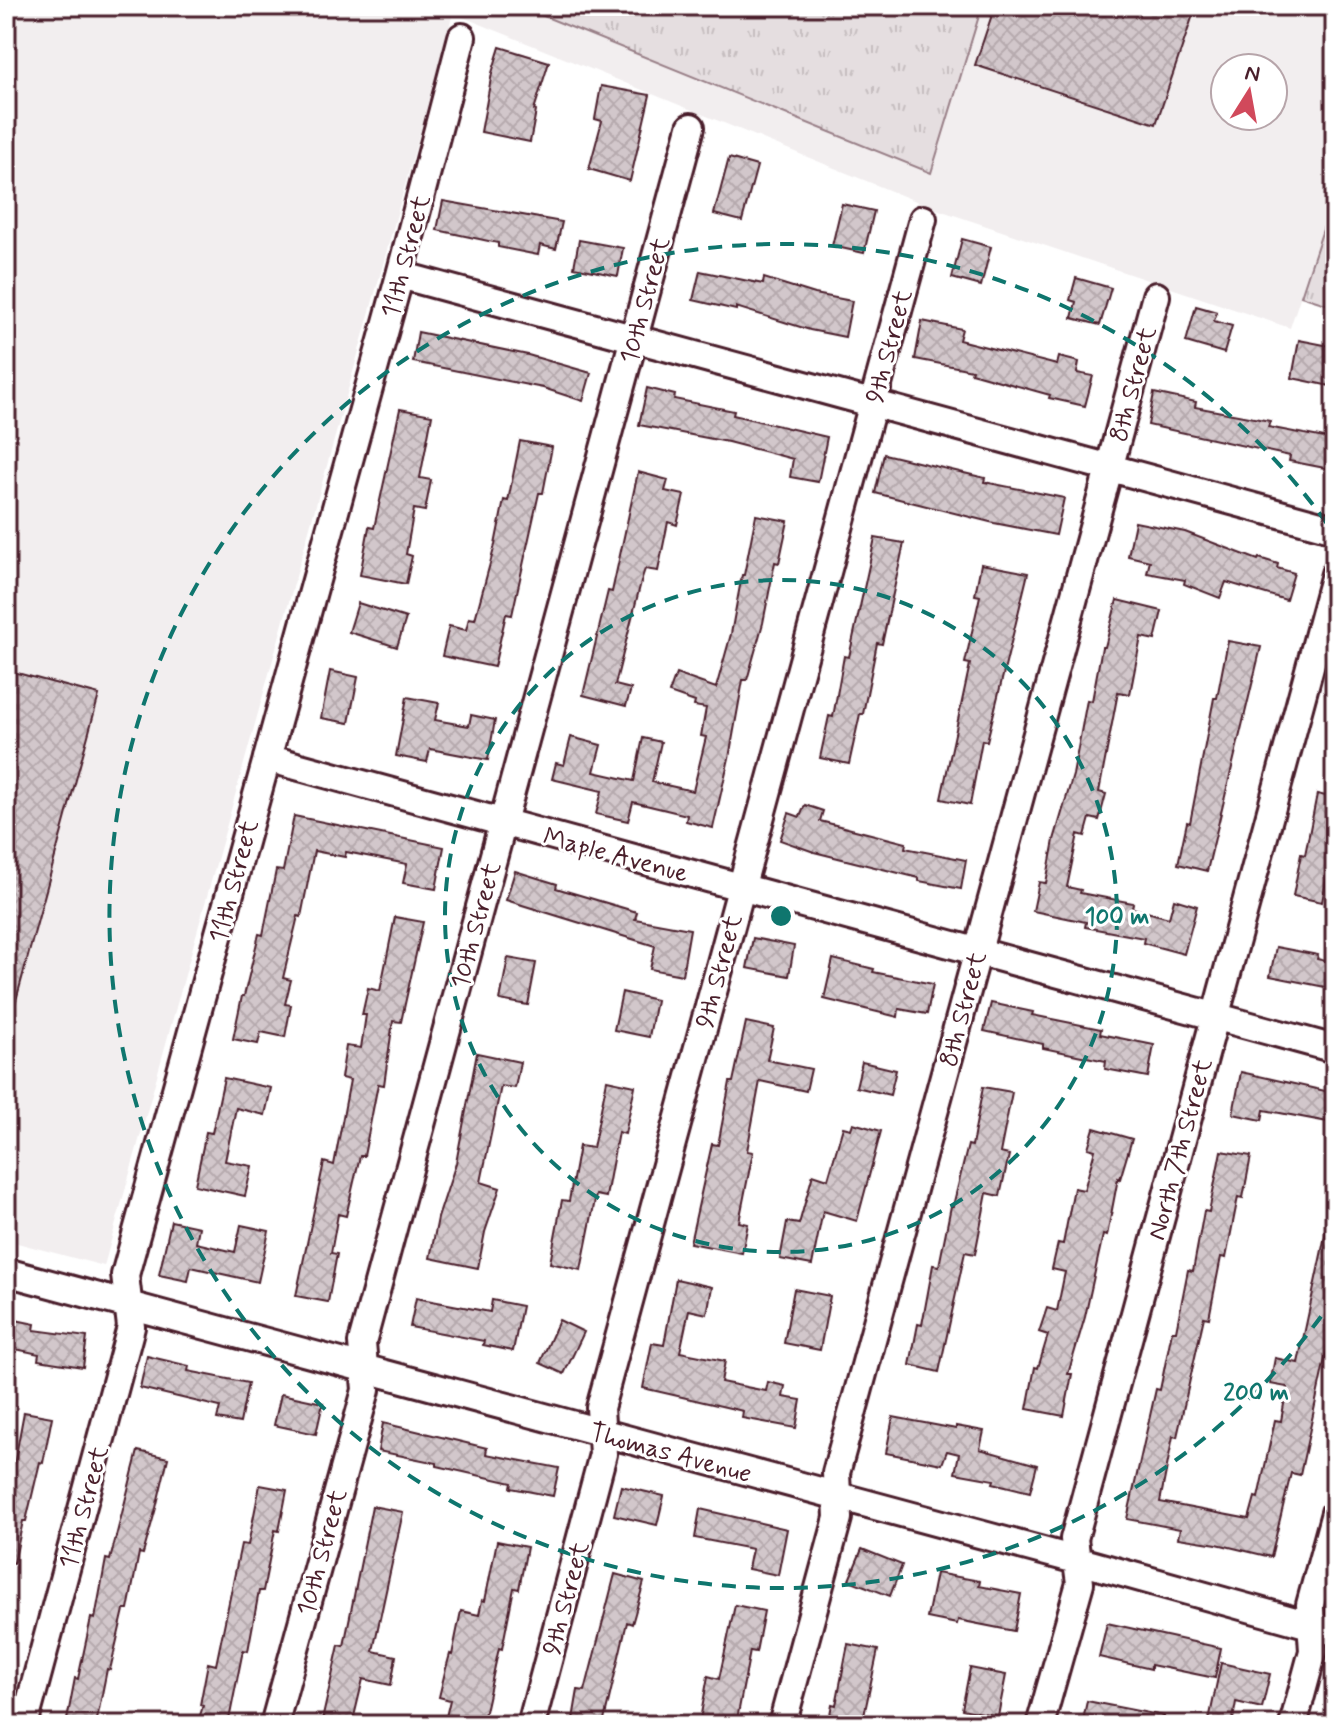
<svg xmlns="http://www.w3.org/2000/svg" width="1341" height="1731" viewBox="0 0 1341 1731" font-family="Mynerve,sans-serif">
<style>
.built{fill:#f2eeef;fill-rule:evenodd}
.grass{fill:url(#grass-tufts);stroke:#987e86;stroke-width:2}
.building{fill:url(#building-cross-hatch);stroke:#4a1f2b;stroke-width:2}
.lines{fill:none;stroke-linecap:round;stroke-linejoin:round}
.street-casing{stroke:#4a1f2b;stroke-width:32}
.street{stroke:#fff;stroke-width:26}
.ring{fill:none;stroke:#0f766e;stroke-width:4;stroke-dasharray:14 10}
.labels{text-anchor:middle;stroke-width:6;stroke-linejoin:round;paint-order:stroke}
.street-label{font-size:26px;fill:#4a1f2b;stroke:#fff}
.centre{fill:#0f766e;stroke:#fff;stroke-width:4}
.ring-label{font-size:24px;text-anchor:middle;font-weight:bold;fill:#0f766e;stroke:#fff;stroke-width:6;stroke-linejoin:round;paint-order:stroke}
</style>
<defs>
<pattern id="grass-tufts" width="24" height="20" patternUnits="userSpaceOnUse" patternTransform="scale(2)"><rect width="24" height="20" fill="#e5dee0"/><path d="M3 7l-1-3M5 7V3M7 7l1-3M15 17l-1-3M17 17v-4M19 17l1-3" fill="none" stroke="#c6bec0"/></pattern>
<pattern id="building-cross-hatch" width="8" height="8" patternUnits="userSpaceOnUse" patternTransform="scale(2)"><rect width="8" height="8" fill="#d2c7cb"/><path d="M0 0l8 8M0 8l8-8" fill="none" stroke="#b6aaae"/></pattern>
</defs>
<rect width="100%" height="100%" fill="#fff"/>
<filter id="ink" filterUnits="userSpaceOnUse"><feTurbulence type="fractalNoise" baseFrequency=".0125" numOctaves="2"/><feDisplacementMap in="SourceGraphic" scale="16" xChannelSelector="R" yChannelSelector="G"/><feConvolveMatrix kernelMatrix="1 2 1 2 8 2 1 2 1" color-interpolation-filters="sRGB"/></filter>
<g filter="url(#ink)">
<path class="built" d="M6,6H1335V193L1290,328L933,208L453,13L104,1266L6,1240ZM1225,68H1273V116H1225Z"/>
<path class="grass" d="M519,6H982L931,173Z
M1335,193V307L1301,296Z"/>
<path class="building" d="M995,6H1196L1156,124L975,65Z
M500,47L549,62L534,110L536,111L530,142L481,132L492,73Z
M601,86L650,95L630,181L589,169L602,121L595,119Z
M729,158L757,166L742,221L714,214Z
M443,201L562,222L556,249L540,245L538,255L498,247V243L437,230Z
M842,204L874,211L864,253L832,246Z
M962,239L991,247L981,286L952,278Z
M579,240L623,248L618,276L574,267Z
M700,271L763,284L764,278L815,294L852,301L845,337L810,330L736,307V310L693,300Z
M1076,278L1111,288L1100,325L1072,318L1076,302L1070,300Z
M1196,306L1217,312L1214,321L1232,326L1224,353L1186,342Z
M922,321L962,329L959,340L998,350L1057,365L1059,357L1079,362L1077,373L1093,376L1085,406L1049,398L1050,395L971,373L972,370L915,359Z
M418,332L528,355L591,373L583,401L543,388L413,362Z
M1299,340L1335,347V387L1292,378Z
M647,388L675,395L674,399L734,411L733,415L827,437L818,482L790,477L793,459L728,442L639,425Z
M1154,393L1196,402L1195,407L1270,421L1268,427L1335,440L1330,469L1289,461L1290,456L1148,425Z
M400,409L432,415L420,478L431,480L425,511L414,509L406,554L412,556L406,584L360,575L369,527L374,528Z
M520,441L552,447L543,493H539L512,615L506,614L494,667L442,656L449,626L466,630L469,618L475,619L495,545L504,500L508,501Z
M884,454L985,478L984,482L1064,498L1056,535L994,523L875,493Z
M638,472L668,480L665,491L684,495L677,525L668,522L658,571L645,569L642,578L615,685L631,689L626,706L583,695L608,591L612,592Z
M756,515L788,521L779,563L775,562L763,623L747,680H743L729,758L713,828L686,821L687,815L633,802L628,821L596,814L602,791L552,779L556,763L564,765L571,737L601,745L594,772L634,781L643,738L661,742L652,782L693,791L706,737L701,736L706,708L694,706L695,702L669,693L676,674L716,688L731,634L742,575H744Z
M1135,522L1185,532L1258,560L1259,558L1278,564L1277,568L1294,573L1286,600L1226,582L1220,598L1184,584L1185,580L1147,573L1150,561L1128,556Z
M875,538L904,543L882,644L877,643L863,714H860L849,764L820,758L829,716L833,717L844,656L849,657Z
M981,564L1028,573L987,741L982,740L970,805L941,799L970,664L965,663L980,596L975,595Z
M1117,600L1162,611L1155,640L1141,637L1130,694L1118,692L1099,792L1106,794L1099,820L1090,818L1085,836L1078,834L1067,887L1081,890L1080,893L1133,903L1132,908L1169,918L1174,899L1197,906L1184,954L1143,943L1144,938L1085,927L1086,922L1033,911L1039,882L1046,883L1054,840L1073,775L1087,700L1092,701L1102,647H1105Z
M358,603L406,618L397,647L349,632Z
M1228,641L1261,647L1207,871L1178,864L1187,822L1190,823L1214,698H1217Z
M6,670L99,695L12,1015L6,1014Z
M330,671L358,677L349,723L321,718Z
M407,697L439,703L435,720L469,726L471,715L495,720L488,760L430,749L427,762L396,756Z
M1317,794L1335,798V835L1322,902L1293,896L1301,854L1305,855Z
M805,805L823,811L820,821L906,843L905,848L966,860L961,889L919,881V878L814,852L780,840L789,813L800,817Z
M294,816L444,847L436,889L403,883L407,864L346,852L345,857L314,851L301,917L298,916L283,978L291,980L285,1004L291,1005L285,1037L261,1032L258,1044L233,1039L242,996H244L259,934L263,935L276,870L283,871Z
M515,871L557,884L556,888L637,912L635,919L690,929L682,975L650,969L655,946L506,900Z
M395,917L423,922L401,1022L393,1021L384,1085L378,1084L364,1156H360L346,1216L338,1214L331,1253L337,1254L328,1302L296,1296L324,1162L334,1165L350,1080L341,1078L346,1046L361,1048L366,1015H362L368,988L380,991Z
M753,938L794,946L789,976L747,968Z
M1276,947L1318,955L1317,959L1335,963V989L1270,976Z
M508,958L536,963L528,1005L500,1000Z
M833,959L874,969L873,972L933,984L927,1014L899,1009L898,1017L824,999Z
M622,992L656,1000L649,1037L614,1030Z
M991,1003L1033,1012L1032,1015L1101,1029L1100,1034L1154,1045L1148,1077L1105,1069L1106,1061L1043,1048V1044L984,1031Z
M746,1022L774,1028L767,1060L811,1069L806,1091L760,1081L747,1151L753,1152L739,1222L748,1224L742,1253L690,1243L712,1144L718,1145L730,1082H733Z
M477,1053L520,1062L515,1088L501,1086L481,1182L500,1188L485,1232L478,1268L430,1258L438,1218L456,1163Z
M862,1062L896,1070L890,1095L856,1087Z
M1241,1072L1334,1093L1328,1122L1264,1110L1262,1120L1233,1114Z
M224,1078L271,1088L265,1115L236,1108L225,1161L252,1166L245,1196L195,1185L206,1132L212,1133Z
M607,1080L635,1086L625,1134L618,1132L606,1197L596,1195L581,1270L550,1263L562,1200L569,1201L579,1146L593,1148Z
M983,1087L1012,1092L1000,1153L1009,1155L1000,1196L987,1193L975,1254L965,1252L939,1372L910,1365L918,1324L922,1325L933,1265L939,1266L951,1206H953L968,1145L972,1146Z
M853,1123L881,1131L857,1221L823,1211L812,1265L780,1259L787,1222L799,1224L813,1174L828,1179L843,1127L851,1129Z
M1094,1128L1132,1139L1120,1179L1118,1178L1107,1236L1103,1235L1085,1317L1068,1374H1072L1064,1416L1027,1409L1035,1367L1038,1368L1048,1335L1039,1332L1047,1308L1057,1311L1065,1272L1052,1269L1058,1243L1063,1244L1074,1188L1084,1190L1095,1150L1088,1148Z
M1221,1151L1251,1156L1243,1198L1238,1197L1226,1258L1221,1257L1209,1318L1204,1317L1177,1437L1173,1436L1160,1502L1249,1519L1255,1497L1258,1498L1275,1420L1281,1421L1287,1387L1270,1384L1275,1358L1298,1363L1326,1231L1335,1232V1333L1333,1345H1328L1300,1475L1291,1473L1271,1557L1217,1544L1178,1538L1180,1529L1127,1519L1156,1389L1160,1390L1172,1331H1176L1188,1270L1193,1271L1204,1211L1209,1212Z
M171,1221L199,1227L196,1243L235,1252L241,1225L269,1231L258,1282L191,1267L188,1281L159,1275Z
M676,1279L712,1287L707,1314L689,1310L680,1352L725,1361L721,1382L766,1391L768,1382L785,1386L783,1397L801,1400L796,1428L742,1418L743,1411L643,1388L652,1343L664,1345Z
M794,1289L830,1296L820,1350L784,1343Z
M416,1298L490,1312L492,1300L522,1306L513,1351L483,1345L484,1341L410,1327Z
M6,1318L35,1324L34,1330L87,1337L83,1367L38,1360L39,1354L6,1347Z
M559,1320L584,1332L564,1374L540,1363Z
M147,1356L189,1366L188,1371L248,1383L240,1423L217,1419L220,1407L140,1388Z
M281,1394L323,1403L316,1434L274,1425Z
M24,1412L52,1417L43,1463L40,1462L26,1521H23L14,1563L6,1562V1469L13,1471Z
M893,1417L956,1429V1426L984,1431L980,1449L1037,1465L1030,1492L993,1483L994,1480L955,1473L959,1454L947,1451L942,1464L886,1453Z
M383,1423L487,1448L486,1454L559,1468L553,1496L511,1488L512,1483L437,1466V1463L378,1451Z
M138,1451L168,1458L156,1508L143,1554L139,1553L128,1610H124L110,1670L107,1669L96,1725H66L75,1678L78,1679L91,1618L95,1619L106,1559L110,1560Z
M260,1485L287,1490L279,1531L275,1530L263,1591H259L248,1651L243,1650L228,1725H197L203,1706L200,1705L208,1663L216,1665L241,1544L248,1545Z
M621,1486L664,1496L657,1525L614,1515Z
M372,1506L403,1512L373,1651L396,1656L391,1685L363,1679L352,1725H321L339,1645L344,1646Z
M700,1509L787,1529L778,1575L748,1569L752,1549L695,1538Z
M497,1541L527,1547L519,1589L514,1588L502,1649L499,1648L482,1725H444L450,1700L439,1697L445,1672L450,1654L452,1655L461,1611L479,1615L482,1600L485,1601Z
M862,1549L902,1565L890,1596L849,1580Z
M936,1573L980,1581L979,1586L1021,1594L1014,1631L958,1620L957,1624L927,1618Z
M615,1574L644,1582L632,1624L627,1622L603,1725H572L578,1690L585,1691Z
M735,1605L764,1611L756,1652L750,1651L736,1725H699L708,1676L719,1679Z
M1107,1623L1221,1648L1215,1678L1151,1665V1669L1099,1657Z
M848,1644L878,1650L862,1725H828L832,1704L836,1705Z
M1221,1663L1270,1674L1262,1708L1236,1702L1232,1725H1208Z
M970,1668L1006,1675L998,1716L962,1709Z
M1087,1701L1164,1716L1163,1725H1082Z"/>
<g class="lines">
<defs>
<path id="street" d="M400,275L1335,529
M267,758L1335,1049
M6,1272L1076,1560L1335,1632
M24,1725L131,1327L125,1275L400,275L462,37
M274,1725L366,1390L362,1343L691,127
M531,1725L603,1454L600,1408L923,219
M782,1725L838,1518L836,1473L1156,296
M1040,1725L1080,1583L1074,1539L1335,574
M1293,1725L1313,1651L1310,1605L1335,1513"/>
</defs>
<use href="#street" class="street-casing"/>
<use href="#street" class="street"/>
</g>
</g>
<g class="ring">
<circle cx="781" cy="916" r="336"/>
<path d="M1335 1297A672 672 0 1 1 1335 535"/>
</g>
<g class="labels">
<g class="street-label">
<text transform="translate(405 256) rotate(-75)" y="9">11th Street</text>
<text transform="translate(644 300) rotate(-75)" y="9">10th Street</text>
<text transform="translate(888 346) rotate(-75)" y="9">9th Street</text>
<text transform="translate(1132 384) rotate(-75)" y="9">8th Street</text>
<text transform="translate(616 854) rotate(15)" y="9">Maple Avenue</text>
<text transform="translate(233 881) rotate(-75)" y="9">11th Street</text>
<text transform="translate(475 925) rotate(-75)" y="9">10th Street</text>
<text transform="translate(718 971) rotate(-75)" y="9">9th Street</text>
<text transform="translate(962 1009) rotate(-75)" y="9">8th Street</text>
<text transform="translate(1179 1149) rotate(-75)" y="9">North 7th Street</text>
<text transform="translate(671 1452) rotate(15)" y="9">Thomas Avenue</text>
<text transform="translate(83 1507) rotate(-75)" y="9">11th Street</text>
<text transform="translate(321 1552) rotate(-75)" y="9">10th Street</text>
<text transform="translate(565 1598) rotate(-75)" y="9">9th Street</text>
</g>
</g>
<circle cx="781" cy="916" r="12" class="centre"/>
<g class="ring-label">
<text x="1117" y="924">100 m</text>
<text x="1256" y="1400">200 m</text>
</g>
<rect width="1341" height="1731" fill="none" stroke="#fff" stroke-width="32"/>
<rect x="16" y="16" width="1309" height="1699" fill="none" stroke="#4a1f2b" stroke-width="3" filter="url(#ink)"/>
<g transform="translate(1249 92) rotate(11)"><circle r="38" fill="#ffffff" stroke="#b7a5aa" stroke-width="2"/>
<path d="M0-6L14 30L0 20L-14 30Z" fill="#d1495b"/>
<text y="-12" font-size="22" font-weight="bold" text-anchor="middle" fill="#4a1f2b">N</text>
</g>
</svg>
